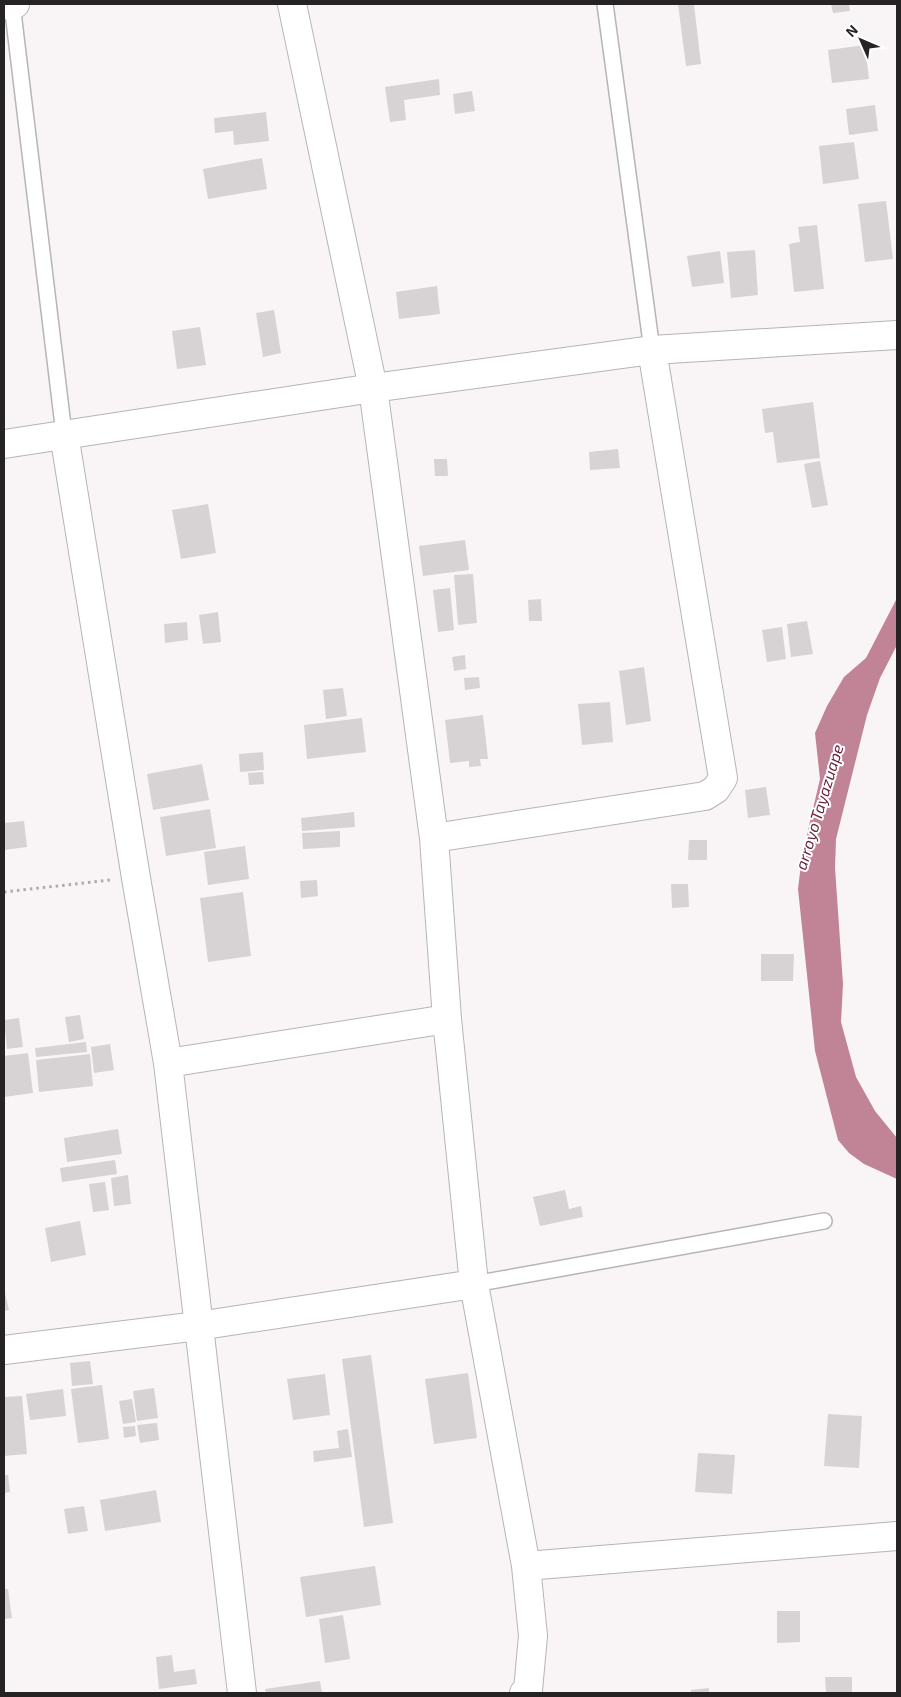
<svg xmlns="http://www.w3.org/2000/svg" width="901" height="1697" viewBox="0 0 901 1697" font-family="'Exo 2',sans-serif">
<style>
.water{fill:#c18396}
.building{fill:#d7d3d4}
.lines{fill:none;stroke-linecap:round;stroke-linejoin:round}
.lane-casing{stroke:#b7b4b5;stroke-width:18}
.street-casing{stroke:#b7b4b5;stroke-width:30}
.path{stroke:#afabac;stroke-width:3;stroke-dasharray:2.5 4;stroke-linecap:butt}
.lane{stroke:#fff;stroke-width:15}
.street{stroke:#fff;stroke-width:28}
.labels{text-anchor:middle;stroke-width:4;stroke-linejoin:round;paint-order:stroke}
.water-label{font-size:16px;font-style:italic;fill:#691f3d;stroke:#fff}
</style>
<rect width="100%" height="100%" fill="#f9f5f6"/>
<path class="water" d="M897,598V645L880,678L867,715L836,839L835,868L843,984L841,1022L856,1077L875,1111L897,1138V1179L864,1164L849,1153L838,1140L815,1051L798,889L802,856L820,779L815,733L827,706L844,677L866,658Z"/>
<path class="building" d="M678,4H694L701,64L686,66Z
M831,4H849L850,11L833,13Z
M865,45L869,79L832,83L828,50Z
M439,79L440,95L404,100L406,120L390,122L385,87Z
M472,91L475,111L455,114L453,94Z
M875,105L878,131L849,135L846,109Z
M266,112L269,141L234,145L233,131L215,133L214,118Z
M854,142L859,179L823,184L819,146Z
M262,158L267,189L208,199L203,169Z
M886,201L893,259L865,262L858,204Z
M817,225L824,289L794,292L789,244L800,242L798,227Z
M755,250L758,295L731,298L727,252Z
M720,251L724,283L692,287L687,256Z
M437,286L440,314L399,319L396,292Z
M274,310L281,353L263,357L256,313Z
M200,327L206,365L177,369L172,331Z
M813,402L820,458L777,463L773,432L765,433L762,409Z
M618,449L620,468L590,470L589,452Z
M434,459H447L448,476H435Z
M820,461L828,505L812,508L804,464Z
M208,504L216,553L181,559L172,510Z
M465,540L469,570L423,576L419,546Z
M473,574L477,623L458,625L454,575Z
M450,588L454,630L438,632L433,590Z
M541,599L542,621H529L528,600Z
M218,612L221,642L203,644L199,615Z
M807,621L813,654L791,657L787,624Z
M187,622L188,640L165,643L164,624Z
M782,627L786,659L767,662L762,630Z
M465,655L466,669L454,671L452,657Z
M644,667L651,721L626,725L619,671Z
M479,677L480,688L465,690L464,678Z
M343,688L347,716L326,719L323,690Z
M610,702L613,742L582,745L578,704Z
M483,715L488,759H480L481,766L469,767V761L450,763L445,720Z
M362,718L366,752L307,759L304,725Z
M263,752L264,770L240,772L239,754Z
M202,764L209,800L153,810L147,774Z
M263,772L264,784L249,785L248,773Z
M766,787L770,815L748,818L745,790Z
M210,809L216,848L166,856L160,817Z
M354,812L355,827L302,831L301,818Z
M24,821L27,847L4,850V823Z
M340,831V847L303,849L302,833Z
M689,840H707V860H688Z
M245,846L249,879L208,885L204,852Z
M317,880L318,896L301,898L300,881Z
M671,884H688L689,907L672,908Z
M243,892L251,956L208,962L200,898Z
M761,954H794L793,981H761Z
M80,1015L84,1039L69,1042L65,1017Z
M19,1018L23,1047L7,1049L4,1020Z
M86,1042L87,1052L36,1057L35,1048Z
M110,1044L114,1070L94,1073L91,1047Z
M28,1053L33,1093L4,1097V1056Z
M90,1054L93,1086L39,1092L36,1060Z
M118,1129L122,1154L67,1162L64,1138Z
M115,1160L117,1174L62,1182L60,1168Z
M128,1175L131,1204L114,1206L111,1178Z
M105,1182L109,1210L93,1212L89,1184Z
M565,1190L569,1209L581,1206L583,1217L540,1226L533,1197Z
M80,1221L86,1255L51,1262L45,1228Z
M4,1289L9,1310L4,1311Z
M371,1355L393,1523L364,1527L342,1359Z
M90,1361L93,1384L72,1386L70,1363Z
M468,1373L477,1438L434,1444L425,1379Z
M325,1374L330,1415L293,1420L287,1379Z
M102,1385L109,1439L78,1443L71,1389Z
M154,1388L158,1418L137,1421L133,1391Z
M63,1389L66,1416L30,1420L26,1394Z
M22,1396L27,1454L4,1456V1397Z
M132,1399L136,1422L123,1424L119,1401Z
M828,1414L862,1416L859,1468L824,1466Z
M157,1423L159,1440L140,1443L137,1425Z
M135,1426L136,1436L124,1438L123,1427Z
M348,1429L352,1457L314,1462L313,1451L339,1448L337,1431Z
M698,1453L735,1455L732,1494L695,1492Z
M4,1475H8L10,1492L4,1493Z
M156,1490L161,1522L105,1531L100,1500Z
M84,1506L88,1531L68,1534L64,1509Z
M375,1566L381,1605L306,1617L300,1577Z
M4,1589H8L12,1618L4,1619Z
M777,1611H800V1642L777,1643Z
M343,1615L350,1659L325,1663L319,1619Z
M172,1655L174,1672L195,1669L197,1684L159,1689L156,1657Z
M825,1677H852V1693H826Z
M320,1681L322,1693H266L265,1689Z
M709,1688V1693H691V1690Z"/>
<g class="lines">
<defs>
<path id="lane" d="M12,4L64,434
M605,4L652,350
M474,1284L824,1221"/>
<path id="street" d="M292,4L373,388L434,838L447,1019L474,1284L526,1566L533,1636L528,1690L524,1693
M4,5L15,4
M64,434L136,878L168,1063L242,1693
M4,444L373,388L652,350L897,335
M434,838L705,796L716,789L723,778L652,350
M168,1063L447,1019
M4,1350L198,1326L474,1284
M526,1566L897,1536"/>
</defs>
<use href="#lane" class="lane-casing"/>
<use href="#street" class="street-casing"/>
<path class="path" d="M4,892L110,880"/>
<use href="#lane" class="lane"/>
<use href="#street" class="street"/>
</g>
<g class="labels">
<g class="water-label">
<text transform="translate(819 807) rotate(-73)" y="6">arroyo Tayazuape</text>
</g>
</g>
<rect width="901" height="1697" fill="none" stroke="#252324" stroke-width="10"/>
<g transform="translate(861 40) rotate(315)" stroke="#ffffff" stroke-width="4" paint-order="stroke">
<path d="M0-4L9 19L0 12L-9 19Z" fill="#252324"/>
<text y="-8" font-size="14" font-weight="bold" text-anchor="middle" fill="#252324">N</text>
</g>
</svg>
